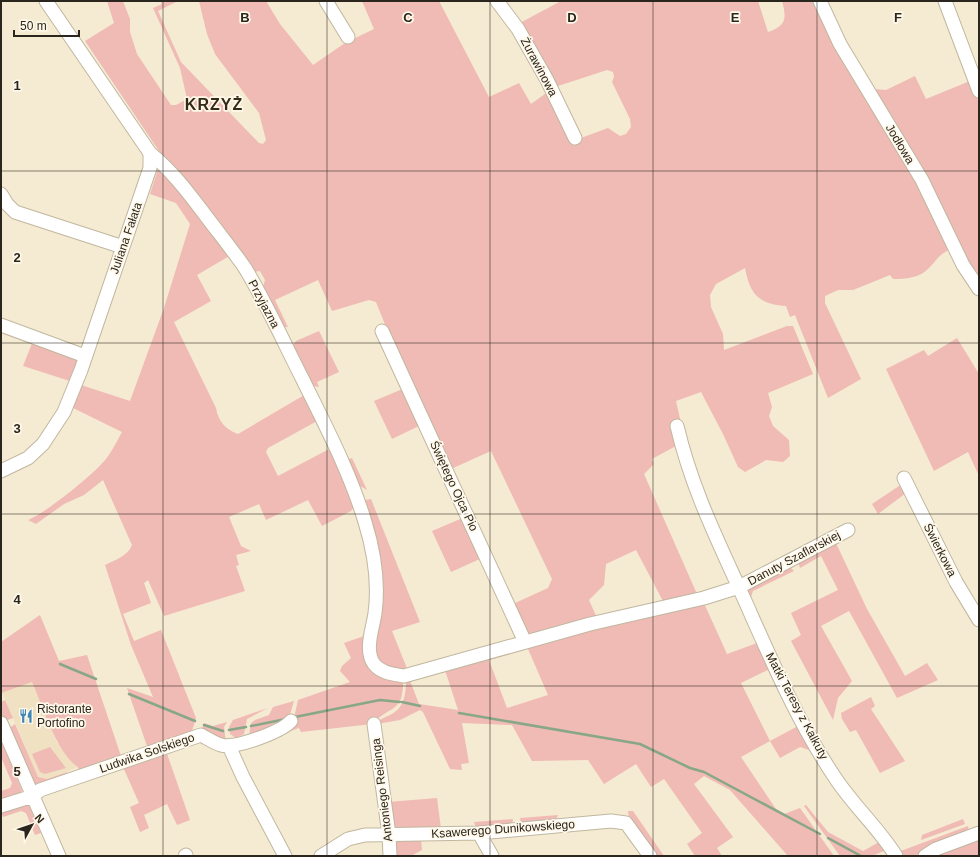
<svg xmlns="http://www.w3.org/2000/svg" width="980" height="857" viewBox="0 0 980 857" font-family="Arial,sans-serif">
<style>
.built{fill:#f0e1c2}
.green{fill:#f0bab5;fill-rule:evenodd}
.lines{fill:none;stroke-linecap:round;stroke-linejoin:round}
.stream{stroke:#87a787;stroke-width:2.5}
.minor-casing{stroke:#c1b79f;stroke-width:15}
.minor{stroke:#fff;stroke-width:13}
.grid{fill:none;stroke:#2a261d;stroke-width:1;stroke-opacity:0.55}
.labels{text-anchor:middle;stroke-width:3.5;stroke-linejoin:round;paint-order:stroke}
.street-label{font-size:12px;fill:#2a261d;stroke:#fff8e9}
.poi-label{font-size:12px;fill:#2a261d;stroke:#fff8e9;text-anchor:start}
.district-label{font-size:16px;font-weight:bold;letter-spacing:1px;fill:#332a17;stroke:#fff8e9}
.grid-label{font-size:13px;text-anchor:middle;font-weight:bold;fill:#2a261d;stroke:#fff8e9;stroke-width:3.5;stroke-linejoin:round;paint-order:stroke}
</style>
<rect width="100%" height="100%" fill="#f5ead2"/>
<path class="built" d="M32,681L57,742L78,767L47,779L38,777L2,692Z"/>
<path class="green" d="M107,1H123L130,19V32L137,54L171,105H176L187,99L180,68L153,8L162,4L160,1H178L158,11L181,62L259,143L263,144L266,140L259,113L215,54L207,34L199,1H266L280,24L313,65L345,43L374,29L362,1H439L489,97L519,83L531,104L549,91L573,141L608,128L620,136L626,134L631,127L630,119L612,82L614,77L613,72L607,70L558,86L551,79L518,24L561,1H758L768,32C786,26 787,19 782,1H817L901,149L952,248C937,256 939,258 929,268C920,278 905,279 893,279L890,275L853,290H838L825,296V303L861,379L828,398L795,315L790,317L786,306C758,304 750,294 745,268L716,284L710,295L711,307L723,334L724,350L787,326H793L813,374L768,393L772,407L769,416L773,426L789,440L790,456L783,462L766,460L745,472L738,467L723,434L701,392L676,401L685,441L652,459L654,464L644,474L697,594L664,603L636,550L606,564L604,585L589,600L597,618L527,636L513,604L548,588L552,579L491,451L451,469L394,347L376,302L369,300L332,311L318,280L275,300L288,327H284L262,291L265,280L260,271L254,272L161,154L85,41L114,23Z
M915,76L926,99L970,81L979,100V284L874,89L886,90Z
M159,166L231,255L197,275L211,301L174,322L216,408C218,421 226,430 238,434L306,394L319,420L268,448L266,452L278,476L333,447L354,507L351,511L322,526L308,500L266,520L259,504L229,517L241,546L251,551L236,555L239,565L236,566L245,591L164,616L148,580L144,583L151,603L123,614L134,641L161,630L196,718L192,731L148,749L127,688L153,697L131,645L105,565C115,560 128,556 132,545L103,480L84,495L64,504L36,524L28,520C46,513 94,474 106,459C112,451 117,441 122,432L71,407L81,385L130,401L164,308L190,224L176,203L150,194Z
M319,331L339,372L317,382L319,387L313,386L293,345L296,341Z
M957,338L979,374V476L968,452L934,471L886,369L924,350L928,356Z
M33,341L79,360L73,382L23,366Z
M405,388L421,425L392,439L374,401Z
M352,458L367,490L355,483L346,460Z
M902,484L906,493L878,514L872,504Z
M371,499L420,622L392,631L408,671L380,666L374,654L376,621L363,504L365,500Z
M465,517L482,558L451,572L432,531Z
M835,541L867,609L905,676L927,663L938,680L897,698L849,611L821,626L852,681L838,698L833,720L791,641L801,635L791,613L838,590L821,556L800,568L798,561Z
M789,566L794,571L753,591L749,602L746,589Z
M703,601L727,654L760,642L772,668L741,683L770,741L800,725L812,751L800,747L780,758L770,741L741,757L776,809L784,814L800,808L834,856H788L730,790L704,776L694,784L733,837L717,848L722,856H695L687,844L702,833L664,779L651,787L636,764L604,784L588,760L532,761L512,725L462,723L469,763L461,764L462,770L450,769L423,712L420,710L400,720L377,724C381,718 384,718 390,715C405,708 406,693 406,678H409L419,704L458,710L444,667ZM528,649L548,695L507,708L489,660Z
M40,615L59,661L87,655L122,759L79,774L78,767C57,754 42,704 32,682L1,693V642Z
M367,635L366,657L403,678C404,714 391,704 372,724L301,732L299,728L234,750L294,718L298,700L350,682L340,671L342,666L351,658L344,643Z
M871,697L875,706L871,709L905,761L880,773L856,730L850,732L842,719L841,713Z
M5,700L13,718L5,721L1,713V702Z
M294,701L288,721L249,736L251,723L255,720L269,715L273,707Z
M268,708L247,719L244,734L236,738L230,734L229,727L233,720Z
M227,722L224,727L226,743L202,729L204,723L213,726Z
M15,724L38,777L47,779L67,772L64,778L33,786L8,729Z
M1,740L23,793L1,800V791L10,788L12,783L1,757Z
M50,747L66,768L45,774L40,772L32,754Z
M165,748L190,820L177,825L167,804L144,815L149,828L140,832L130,807L139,803L123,767Z
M437,798L441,829L392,828L388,802Z
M21,804L29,805L41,833L35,835L26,813L21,811L3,817L1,811Z
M806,805L828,832L863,851L881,841L886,850L872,856H840L804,806Z
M628,811H633L664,856H654L629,819Z
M558,815L555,822L521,824L520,818Z
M513,819L512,824L476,828L474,822Z
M963,819L965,824L921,840L922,835Z
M968,826L969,831L929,847L915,856H902L898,852Z
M979,837V856H933Z
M421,839L422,850L411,856H392V841Z"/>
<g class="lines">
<path class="stream" d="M60,664L96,679
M129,694L195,721
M402,702L420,706
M459,713L640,744L690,768L704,772L820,834
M295,717L380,700L400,702
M204,725L223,731
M251,726L286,719
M229,730L246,727
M828,838L861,856"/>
<defs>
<path id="minor" d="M46,1L150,153C171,170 187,191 203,212C217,231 232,249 245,268C267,304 284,343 303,380C326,427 350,472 365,522C374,551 379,583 375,613C373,628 364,650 374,664C381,673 393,674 404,676L590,624L704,598L739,587L848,530
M326,1L348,37
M497,1L518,29L547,80L575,138
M820,1L840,44L922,180L963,265L979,289
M945,1L979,91
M1,194L7,204L15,212L123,247
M1,325L85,356
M382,331L525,642
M677,426C692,490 719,543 746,603C773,664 800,727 838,782C856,808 880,830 896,856
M1,471L28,458L43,444L64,412L81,370L150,168V153
M904,478L956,582L979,620
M1,723L59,856
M374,724L389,835L390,856
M229,746L243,777L285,856
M1,806L33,796L40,790L201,735C207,738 214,743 221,745C235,749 281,732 291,721
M479,833L492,856
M185,856L186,855
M321,856L348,839L365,835L479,833L611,821L626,823L650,856
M925,856L936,849L979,833"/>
</defs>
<use href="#minor" class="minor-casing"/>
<use href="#minor" class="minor"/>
</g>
<path class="grid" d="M163,1V856M327,1V856M490,1V856M653,1V856M817,1V856M1,171H979M1,343H979M1,514H979M1,686H979"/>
<defs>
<symbol id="restaurant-bare" viewBox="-9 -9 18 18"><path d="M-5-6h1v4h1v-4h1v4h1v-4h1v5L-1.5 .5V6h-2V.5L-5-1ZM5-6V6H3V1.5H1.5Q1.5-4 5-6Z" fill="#3b87ba" stroke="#fff8e9" stroke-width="2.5" paint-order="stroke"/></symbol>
</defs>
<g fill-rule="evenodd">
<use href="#restaurant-bare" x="16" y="706" width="20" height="20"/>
</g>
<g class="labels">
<g class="street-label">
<text transform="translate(539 67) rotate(62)" y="4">Żurawinowa</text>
<text transform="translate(900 144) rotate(59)" y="4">Jodłowa</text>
<text transform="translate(126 238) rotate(-71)" y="4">Juliana Fałata</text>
<text transform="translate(264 304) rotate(62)" y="4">Przyjazna</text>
<text transform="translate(454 486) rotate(65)" y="4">Świętego Ojca Pio</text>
<text transform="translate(940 550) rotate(63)" y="4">Świerkowa</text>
<text transform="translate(794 558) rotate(-28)" y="4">Danuty Szaflarskiej</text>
<text transform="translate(797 706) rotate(62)" y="4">Matki Teresy z Kalkuty</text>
<text transform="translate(147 753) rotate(-19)" y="4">Ludwika Solskiego</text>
<text transform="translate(382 790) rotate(-97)" y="4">Antoniego Reisinga</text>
<text transform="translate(503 829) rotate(-4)" y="4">Ksawerego Dunikowskiego</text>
</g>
<g class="poi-label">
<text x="37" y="713">Ristorante<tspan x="37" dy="14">Portofino</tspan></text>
</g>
<g class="district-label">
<text x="214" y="110">KRZYŻ</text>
</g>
</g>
<g class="grid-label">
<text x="245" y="22">B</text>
<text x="408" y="22">C</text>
<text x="572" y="22">D</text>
<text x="735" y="22">E</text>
<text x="898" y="22">F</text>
<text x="17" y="90">1</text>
<text x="17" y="262">2</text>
<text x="17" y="433">3</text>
<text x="17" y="604">4</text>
<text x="17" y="776">5</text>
</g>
<rect width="980" height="857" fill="none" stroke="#2a261d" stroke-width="4"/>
<g transform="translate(32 825) rotate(50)" stroke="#fff8e9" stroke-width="3" paint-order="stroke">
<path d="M0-3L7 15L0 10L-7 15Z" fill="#2a261d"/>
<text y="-6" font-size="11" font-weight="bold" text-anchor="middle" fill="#2a261d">N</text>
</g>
<path d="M14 30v6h65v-6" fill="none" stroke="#2a261d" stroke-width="2"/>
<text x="20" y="30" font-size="12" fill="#2a261d" stroke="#fff8e9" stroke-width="3" paint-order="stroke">50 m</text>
</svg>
